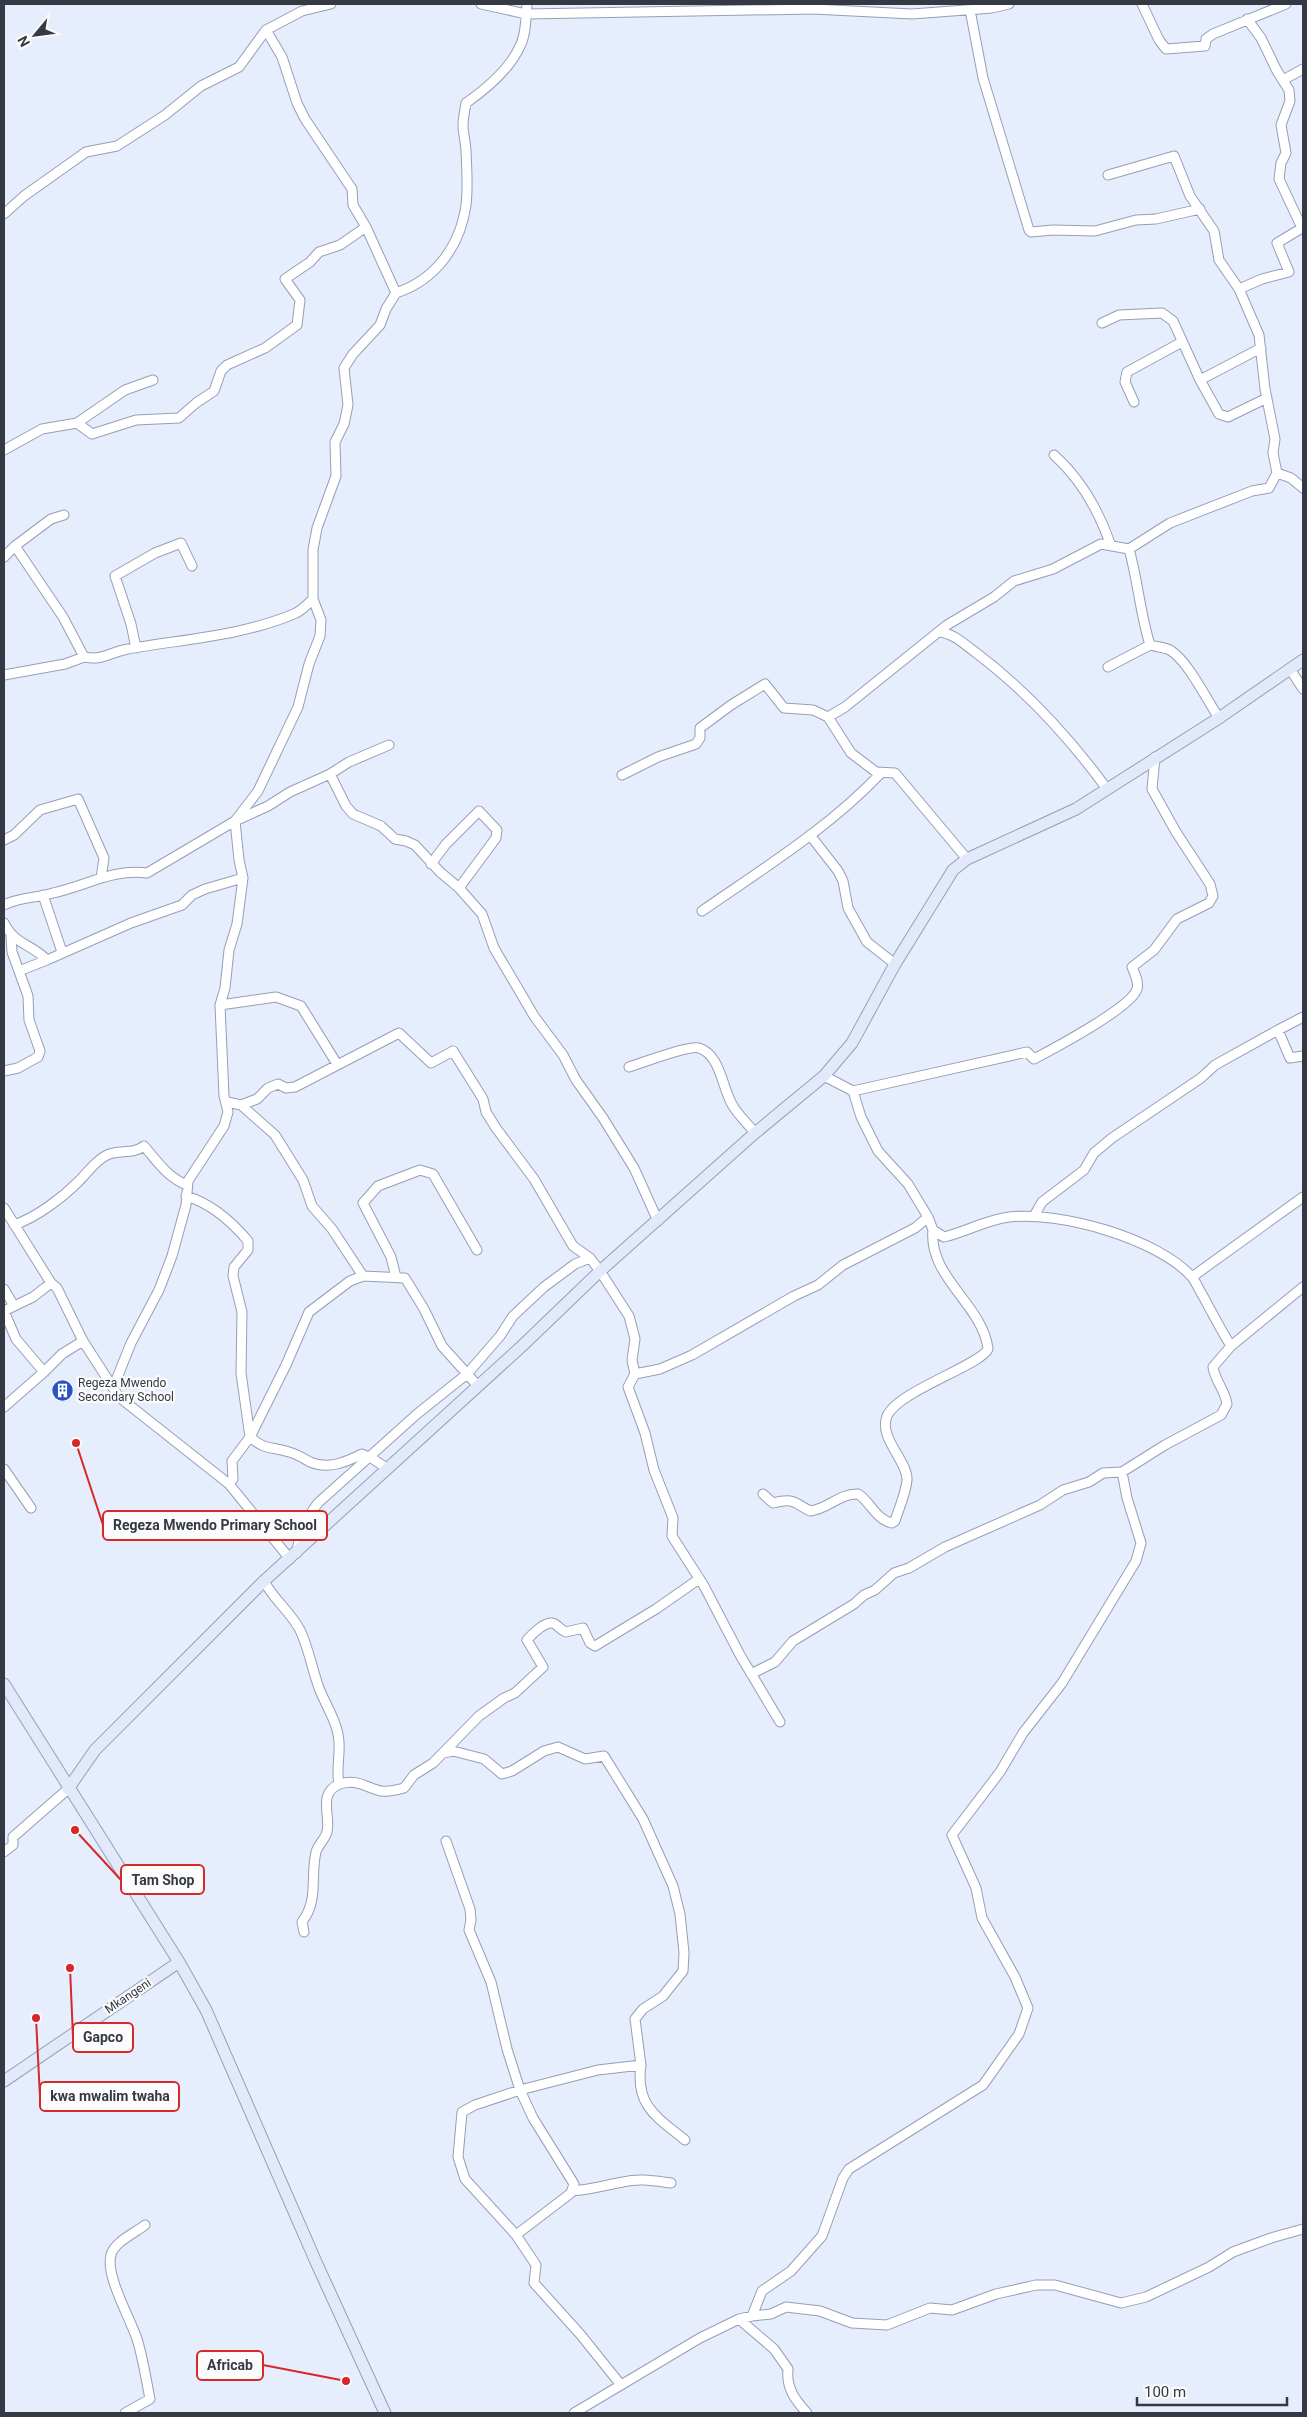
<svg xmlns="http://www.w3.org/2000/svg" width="1307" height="2417" viewBox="0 0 1307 2417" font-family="Roboto,sans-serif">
<rect width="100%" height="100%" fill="#e6edfd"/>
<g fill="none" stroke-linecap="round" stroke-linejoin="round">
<defs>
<path id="street" d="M 481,4 L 526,14 L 813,9 L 912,14 L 992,8 L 1009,4
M 1142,4 L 1159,40 L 1166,49 L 1205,46 L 1206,39 L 1213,34 L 1286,4
M 970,10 L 983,78 L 1029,230 L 1031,232 L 1053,230 L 1095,231 L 1136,220 L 1156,219 L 1200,209
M 1283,80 L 1303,69
M 1108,175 L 1174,156 L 1190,196 L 1214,231 L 1219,260 L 1239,289 L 1259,335 L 1265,389 L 1275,439 L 1273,453 L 1277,473 L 1291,478 L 1303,488
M 4,214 L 24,196 L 86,152 L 117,146 L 165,115 L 201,86 L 239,67 L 266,30 L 302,11 L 331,4
M 1239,289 L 1262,279 L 1289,272 L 1277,243 L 1302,228 L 1279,179 L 1281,163 L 1286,153 L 1281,125 L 1290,101 L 1289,90 L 1277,71 L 1261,38 L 1247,19
M 396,293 C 435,280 460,247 466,205 C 468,189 467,169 466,152 C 466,143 463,134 463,125 C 463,118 465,110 466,103 C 486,89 510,69 520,46 C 526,35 526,17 527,4
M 1102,323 L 1119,315 L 1162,313 L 1173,321 L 1200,380 L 1261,348
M 1200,380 L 1219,414 L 1228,417 L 1267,398
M 1134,402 L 1125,382 L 1127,372 L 1182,342
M 77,423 L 92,434 L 136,420 L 179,418 L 196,403 L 214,391 L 221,371 L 227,365 L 265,348 L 297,325 L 300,300 L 285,279 L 310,262 L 319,252 L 340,245 L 366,227
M 4,450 L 42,429 L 77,423 L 125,390 L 153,380
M 1054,455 C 1082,480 1099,511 1111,546
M 15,546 L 51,519 L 64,515
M 4,557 L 15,546 L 63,617 L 84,657 C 103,661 110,652 128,649 C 183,639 243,636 296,613 C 302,610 308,604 313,599
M 939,632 C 953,633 964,644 975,652 C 1027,691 1069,737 1107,789
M 136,648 L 131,624 L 115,576 L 155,553 L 181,543 L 192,566
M 1108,667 L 1150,645
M 1290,669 L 1303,689
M 4,675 L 65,664 L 84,657
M 828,717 L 845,707 L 947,625 L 994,597 L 1014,581 L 1053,569 L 1101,544 L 1129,549
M 1219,718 C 1206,699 1189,662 1170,650 C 1164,647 1157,647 1150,645 C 1140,613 1138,581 1129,549 L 1170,523 L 1252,491 L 1269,488 L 1277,473
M 330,774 L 346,806 L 353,814 L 381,826 L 395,839 L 406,841 L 415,845 L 440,872 L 459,888 L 482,914 L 494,948 L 520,992 L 534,1016 L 563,1055 L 576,1080 L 603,1118 L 634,1168 L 658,1221
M 622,775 L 658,757 L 696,744 L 700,738 L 700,728 L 731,705 L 765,684 L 784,708 L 813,710 L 828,717 L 851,753 L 876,772 L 895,773 L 967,859
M 810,835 L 838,871 L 843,881 L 848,908 L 867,942 L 895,964
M 4,840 L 14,835 L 40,810 L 78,799 L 104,858 L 101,878
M 431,864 L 446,844 L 479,811 L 497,830 L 496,838 L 459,888
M 43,895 L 62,952
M 4,905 C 19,897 37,898 53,893 C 85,886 115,868 147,873 L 235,821 L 268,806 L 290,792 L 330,774 L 349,762 L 389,745
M 702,911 C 764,868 829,828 881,773
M 4,923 C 15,945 30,943 47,960 L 131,923 L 182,905 L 192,895 L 205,889 L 243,878
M 19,971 L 47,960
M 220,1005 L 276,997 L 301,1006 L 337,1064
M 1278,1030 L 1303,1017
M 629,1067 C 642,1063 689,1045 699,1048 C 721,1055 722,1089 733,1106 C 739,1116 748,1124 755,1133
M 4,1071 L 18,1068 L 38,1057 L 40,1051 L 29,1020 L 28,996 L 12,952 L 11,937
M 824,1076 L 853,1091 L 861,1117 L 878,1151 L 908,1184 L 928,1217 L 933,1230 L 944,1237 C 966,1232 985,1220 1009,1217 C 1059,1211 1157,1238 1192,1277 C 1196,1282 1199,1290 1203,1296 C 1212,1313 1221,1330 1231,1346
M 853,1091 L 1027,1052 L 1034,1059 C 1053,1049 1132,1007 1137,989 C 1139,982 1135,974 1132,967 L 1154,950 L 1177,919 L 1209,903 L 1213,896 L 1210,884 L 1176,832 L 1152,789 L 1155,757
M 227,1102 L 241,1105 L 275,1135 L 303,1180 L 312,1206 L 332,1229 L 363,1276
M 241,1105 L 257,1099 L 268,1088 L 278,1084 L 286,1088 L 295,1087 L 399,1033 L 431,1063 L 453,1051 L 483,1099 L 486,1112 L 496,1128 L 534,1179 L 573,1246 L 590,1258 L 600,1271 L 629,1316 L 635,1339 L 632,1360 L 635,1374 L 628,1387 L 645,1433 L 654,1470 L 673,1518 L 672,1536 L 704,1586 L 740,1655 L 780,1722
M 186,1196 C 210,1203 232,1222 248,1241 L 248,1250 L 234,1267 L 233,1276 L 242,1312 L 241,1373 L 250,1437 C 266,1451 271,1446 289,1452 C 297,1454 303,1458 310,1462 C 328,1470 346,1462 362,1454 L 373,1459 L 388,1469
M 4,1208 L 51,1283 L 57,1288 L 83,1341 L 119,1397 L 229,1484 L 290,1559
M 1034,1216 L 1042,1202 L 1084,1170 L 1094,1153 L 1112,1138 L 1201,1078 L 1215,1065 L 1278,1030 L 1290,1058 L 1303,1056
M 14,1225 C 37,1217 62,1198 79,1181 C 88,1172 96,1160 107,1155 C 120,1149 132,1155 144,1146 C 157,1161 168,1178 187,1185
M 396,1277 L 391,1257 L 363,1203 L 378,1186 L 420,1170 L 433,1174 L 477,1250
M 1192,1277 L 1303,1197
M 4,1289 L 14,1306
M 44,1372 L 62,1354 L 83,1341
M 635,1374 L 660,1369 L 692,1355 L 794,1296 L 818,1285 L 843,1265 L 915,1228 L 928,1217
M 113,1388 L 131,1343 L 159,1290 L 172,1256 L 186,1205 L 188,1181 L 224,1126 L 228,1112 L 224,1096 L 220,1005 L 225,988 L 229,950 L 237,924 L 243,878 L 239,860 L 235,821 L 258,791 L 298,707 L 309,664 L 320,636 L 321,620 L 313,599 L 313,550 L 317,528 L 336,476 L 335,442 L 344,424 L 348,405 L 344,368 L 353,354 L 380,325 L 386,309 L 396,293 L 366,227 L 353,205 L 352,189 L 305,119 L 297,103 L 282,57 L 266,30
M 4,1407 L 44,1372 L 16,1339 L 4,1311 L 33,1297 L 51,1283
M 4,1469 L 31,1508
M 229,1484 L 233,1479 L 232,1461 L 250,1437 L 286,1365 L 309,1312 L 350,1281 L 363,1276 L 405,1278 L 424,1309 L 442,1346 L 478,1386
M 763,1494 L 773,1503 C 794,1498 793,1502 810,1511 C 828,1509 840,1493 858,1494 C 870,1501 875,1519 892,1523 L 895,1521 C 899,1508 906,1493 907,1480 C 908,1461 878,1438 887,1416 C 898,1391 981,1365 988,1349 C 983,1305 928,1277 933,1230
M 297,1553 C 299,1533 306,1519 318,1503 L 417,1414 L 467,1374 L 500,1336 L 513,1316 L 544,1287 L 575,1264 L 590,1258
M 264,1581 C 273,1599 290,1611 300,1630 C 309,1649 312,1669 319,1688 C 326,1706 338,1723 339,1742 C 340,1757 336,1770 339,1784
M 751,1674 L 775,1662 L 793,1641 L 854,1604 L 864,1595 L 875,1590 L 894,1573 L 909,1568 L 945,1547 L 1040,1505 L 1063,1490 L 1089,1482 L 1103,1473 L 1122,1472
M 444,1753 L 453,1751 L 484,1759 L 502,1774 L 512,1771 L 544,1751 L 558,1747 L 585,1759 L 604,1756 L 643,1819 L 673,1886 L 680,1914 L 684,1953 L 683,1971 L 663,1996 L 643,2009 L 635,2019 L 641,2065 L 598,2070 L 520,2090 L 475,2105 L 462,2112 L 458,2157 L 465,2179 L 516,2235 L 536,2265 L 534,2283 L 580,2334 L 621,2385
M 446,1841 L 470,1909 L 471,1920 L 469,1930 L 491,1982 L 507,2049 L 520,2090 L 533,2118 L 574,2184 L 571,2193 L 516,2235
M 4,1852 L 13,1845 L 13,1837 L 68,1789
M 304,1932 L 302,1922 C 319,1900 310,1877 316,1852 C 318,1845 325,1839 327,1832 C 331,1815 317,1793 340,1784 C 356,1778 367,1788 381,1791 C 389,1792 397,1790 404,1788 L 414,1775 L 433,1763 L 479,1716 L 504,1698 L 515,1693 L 543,1667 L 527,1640 C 532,1634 547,1619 555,1624 C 559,1627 561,1630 566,1632 L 583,1628 L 590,1643 L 595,1646 L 656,1609 L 699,1579
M 641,2065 C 635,2106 657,2117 685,2140
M 572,2191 C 590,2190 606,2185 623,2182 C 639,2178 655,2181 671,2183
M 752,2316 L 771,2314 L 786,2307 L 820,2311 L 852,2323 L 887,2325 L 930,2308 L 952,2310 L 996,2294 L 1036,2285 L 1055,2285 L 1121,2303 L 1146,2297 L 1209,2267 L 1233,2252 L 1271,2238 L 1303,2229
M 739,2319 L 774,2349 L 788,2369 C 786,2388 795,2400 807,2413
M 125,2413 L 150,2399 C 146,2379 143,2358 137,2339 C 130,2318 105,2275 111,2255 C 114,2242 135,2233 145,2225
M 574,2413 L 700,2338 L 739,2319 L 752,2316 L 762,2291 L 791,2271 L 822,2236 L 843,2178 L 849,2169 L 983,2085 L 1019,2034 L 1028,2008 L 1015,1977 L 982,1918 L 976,1888 L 952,1835 L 1000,1772 L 1023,1733 L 1062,1683 L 1136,1561 L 1141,1543 L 1127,1498 L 1122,1472 L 1165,1445 L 1221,1415 L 1227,1404 C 1225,1390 1215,1381 1213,1367 L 1231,1346 L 1303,1287"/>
<path id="secondary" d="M 4,1684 L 179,1962 L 206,2010 L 316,2262 L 385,2413
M 68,1789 L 95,1750 L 264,1581 L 522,1346 L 600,1271 L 755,1133 L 824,1076 L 852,1043 L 895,964 L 953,870 L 967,859 L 1076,809 L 1219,718 L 1303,660
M 4,2081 L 179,1962"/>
</defs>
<use href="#street" stroke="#949fb7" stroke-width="11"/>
<use href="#secondary" stroke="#949fb7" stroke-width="13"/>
<use href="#street" stroke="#fff" stroke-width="9"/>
<use href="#secondary" stroke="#e2e9fb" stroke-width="11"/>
</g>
<defs>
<symbol id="building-disc" viewBox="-11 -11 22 22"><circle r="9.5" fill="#2d52c2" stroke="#fbfbfb"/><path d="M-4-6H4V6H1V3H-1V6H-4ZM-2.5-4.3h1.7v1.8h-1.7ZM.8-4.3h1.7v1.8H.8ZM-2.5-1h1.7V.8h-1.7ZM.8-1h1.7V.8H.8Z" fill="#fff"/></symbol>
</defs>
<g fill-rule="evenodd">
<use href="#building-disc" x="50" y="1378" width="25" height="25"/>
</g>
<g text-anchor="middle" stroke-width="4.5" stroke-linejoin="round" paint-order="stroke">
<g font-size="12" fill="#343943" stroke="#fbfbfb" text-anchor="start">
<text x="78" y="1387">Regeza Mwendo<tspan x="78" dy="14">Secondary School</tspan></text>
</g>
<g font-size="12" fill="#343943" stroke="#fbfbfb">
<text transform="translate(128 1996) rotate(-34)" y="4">Mkangeni</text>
</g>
</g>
<path fill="none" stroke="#d62828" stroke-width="2" d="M76 1443L103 1525M75 1830L121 1880M70 1968L73 2037M36 2018L40 2097M346 2381L263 2365"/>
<g fill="#d62828" stroke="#fbfbfb" stroke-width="2">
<circle cx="76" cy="1443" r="5"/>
<circle cx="75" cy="1830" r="5"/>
<circle cx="70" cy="1968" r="5"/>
<circle cx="36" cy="2018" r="5"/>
<circle cx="346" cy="2381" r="5"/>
</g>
<g fill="#fbfbfb" stroke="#d62828" stroke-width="2">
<rect x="103" y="1511" width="224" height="29" rx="5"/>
<rect x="121" y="1865" width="83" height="29" rx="5"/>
<rect x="73" y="2023" width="60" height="29" rx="5"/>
<rect x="40" y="2082" width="139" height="29" rx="5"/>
<rect x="197" y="2351" width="66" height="29" rx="5"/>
</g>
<g font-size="14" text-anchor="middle" font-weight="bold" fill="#343943">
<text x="215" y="1530">Regeza Mwendo Primary School</text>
<text x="163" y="1885">Tam Shop</text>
<text x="103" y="2042">Gapco</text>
<text x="110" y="2101">kwa mwalim twaha</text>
<text x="230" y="2370">Africab</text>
</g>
<rect width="1307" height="2417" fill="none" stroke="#343943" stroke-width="10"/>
<g transform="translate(35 35) rotate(241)" stroke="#fbfbfb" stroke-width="4" paint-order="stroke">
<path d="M0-4L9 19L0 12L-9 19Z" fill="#343943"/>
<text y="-8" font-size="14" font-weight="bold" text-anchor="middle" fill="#343943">N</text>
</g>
<path d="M1137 2397v8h150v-8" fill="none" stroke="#343943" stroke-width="2.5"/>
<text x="1144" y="2397" font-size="15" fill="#343943" stroke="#fbfbfb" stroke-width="4" paint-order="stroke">100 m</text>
</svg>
